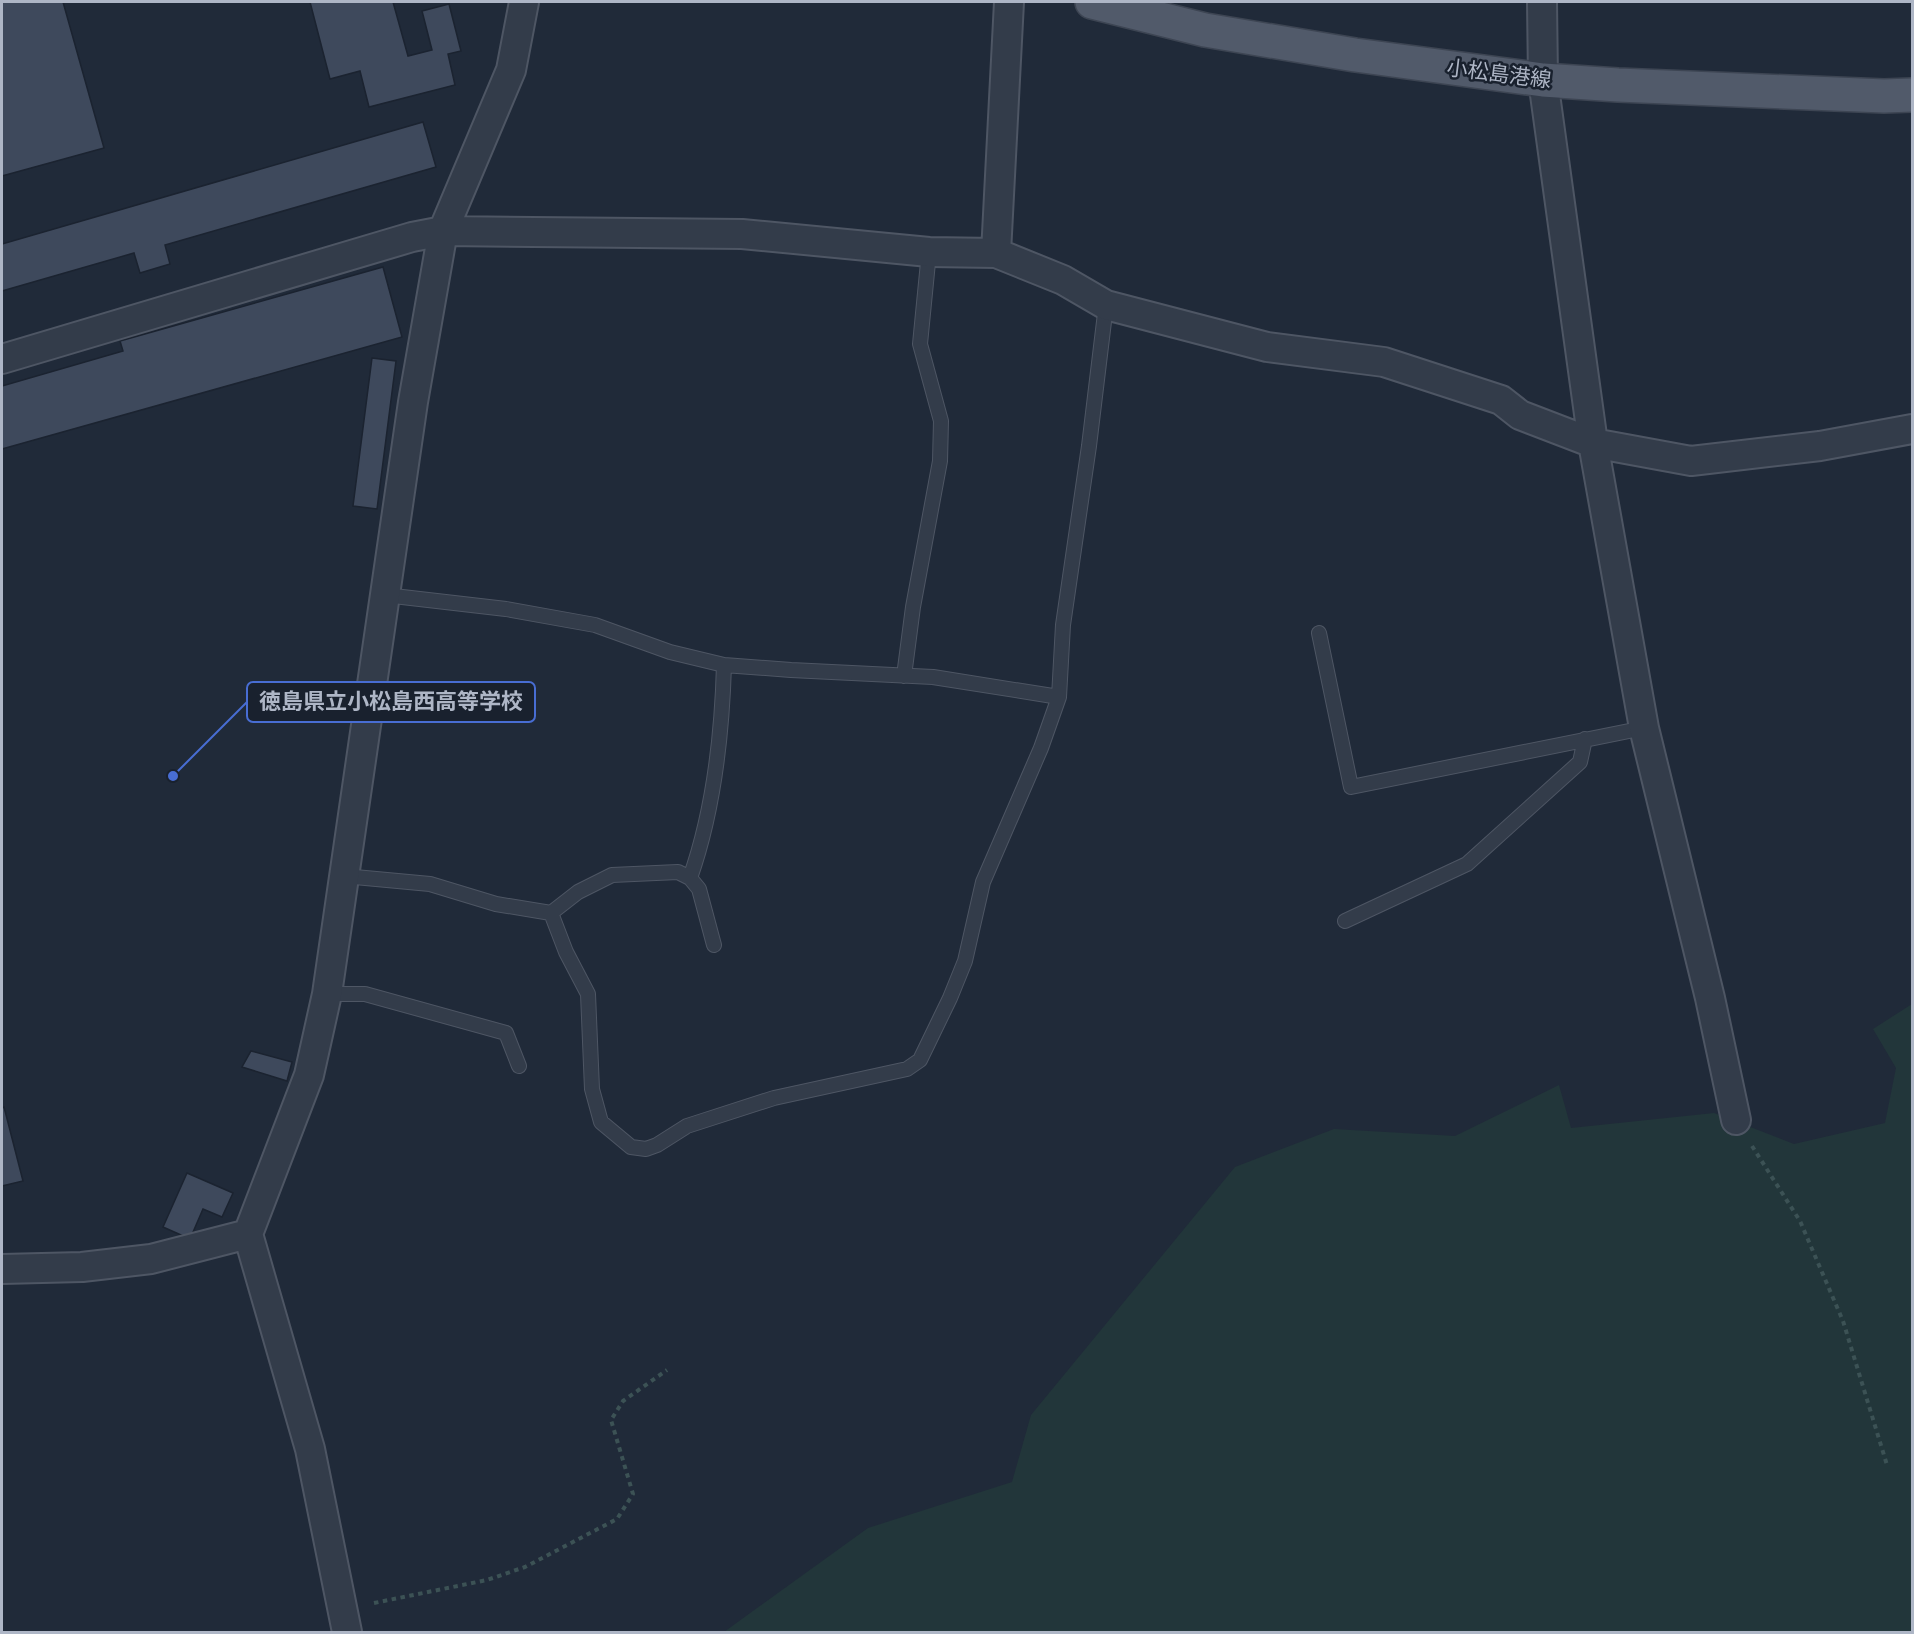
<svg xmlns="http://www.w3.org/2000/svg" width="1914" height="1634" viewBox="0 0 1914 1634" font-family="Montserrat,'Noto Sans JP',sans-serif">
<rect width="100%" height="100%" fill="#202a39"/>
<path fill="#22363a" d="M 1912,1004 L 1912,1632 L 724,1632 L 868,1528 L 1012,1482 L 1031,1415 L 1235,1167 L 1334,1129 L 1455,1136 L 1559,1085 L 1571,1128 L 1714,1113 L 1794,1144 L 1885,1123 L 1896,1068 L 1873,1029 Z"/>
<path fill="#3e495c" stroke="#1b2330" stroke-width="1.5" d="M 2,2 L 63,2 L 104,148 L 2,176 Z
M 310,2 L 393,2 L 408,56 L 432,50 L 422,11 L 449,4 L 461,51 L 448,54 L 455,85 L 369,107 L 360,71 L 330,79 Z
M 423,122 L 436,167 L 165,245 L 170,264 L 140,273 L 134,253 L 2,291 L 2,244 Z
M 383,267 L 402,337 L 2,449 L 2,386 L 123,351 L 120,341 Z
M 372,358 L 396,361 L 377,509 L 353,506 Z
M 251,1051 L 292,1062 L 287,1081 L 242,1067 Z
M 4,1107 L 23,1181 L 2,1186 L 2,1108 Z
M 187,1173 L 233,1193 L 222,1217 L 203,1209 L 190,1239 L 163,1227 Z"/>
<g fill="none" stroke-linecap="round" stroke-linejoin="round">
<defs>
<path id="lane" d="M 385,595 L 506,609 L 595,625 L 670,652 L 724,665 L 791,670 L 933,677 L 1059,697
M 1319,633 L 1351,787 L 1644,728
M 904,676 L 913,607 L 940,461 L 941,421 L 920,344 L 929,252
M 344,876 L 430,884 L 496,904 L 551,913 L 566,952 L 588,994 L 592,1089 L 601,1122 L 631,1147 L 646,1149 L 657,1145 L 687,1126 L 774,1098 L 907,1069 L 920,1060 L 950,998 L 965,961 L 983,882 L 1041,748 L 1059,697 L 1063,625 L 1089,446 L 1106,305
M 690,878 C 714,810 722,736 724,665
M 551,913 L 578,892 L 612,875 L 678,872 L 690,878 L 699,889 L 714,945
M 1345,921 L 1467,864 L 1580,762 L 1585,739
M 327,994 L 365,994 L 506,1033 L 519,1066"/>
<path id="street" d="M 1542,2 L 1543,80 L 1593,443 L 1644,728 L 1710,998 L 1736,1120
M 996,253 L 1009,2
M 2,359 L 412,237 L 443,231 L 742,234 L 929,252 L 996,253 L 1063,280 L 1106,305 L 1267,347 L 1384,362 L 1501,400 L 1520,415 L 1593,443 L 1691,461 L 1820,446 L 1912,429
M 2,1269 L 82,1267 L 151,1259 L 248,1234
M 347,1632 L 310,1449 L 248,1234 L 309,1075 L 327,994 L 413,402 L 443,231 L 511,70 L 524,2"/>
<path id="primary" d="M 1092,2 L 1205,30 L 1355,55 L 1543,80 L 1618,85 L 1884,96 L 1912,95"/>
</defs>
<use href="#lane" stroke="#4e5664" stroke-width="16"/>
<use href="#street" stroke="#4e5664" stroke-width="32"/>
<use href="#primary" stroke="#3d4553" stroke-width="36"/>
<path stroke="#3c5255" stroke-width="4" stroke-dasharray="4.5 4.5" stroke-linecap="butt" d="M 1752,1146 L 1800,1221 L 1843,1321 L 1887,1465
M 374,1603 L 487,1580 L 525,1567 L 617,1519 L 633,1494 L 611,1420 L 623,1401 L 667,1370"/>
<use href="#lane" stroke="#333c4a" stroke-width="14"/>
<use href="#street" stroke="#333c4a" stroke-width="28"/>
<use href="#primary" stroke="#515a6a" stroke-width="33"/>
</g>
<g text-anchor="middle" stroke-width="5" stroke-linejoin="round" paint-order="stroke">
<g font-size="21" fill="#aeb6c6" stroke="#19212e">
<text transform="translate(1499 74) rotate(7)" y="7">小松島港線</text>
</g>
</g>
<path fill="none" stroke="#486dd3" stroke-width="2" d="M173 776L247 702"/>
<circle fill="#486dd3" stroke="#19212e" stroke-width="2" cx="173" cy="776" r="6"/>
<rect fill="#19212e" stroke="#486dd3" stroke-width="2" x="247" y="682" width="288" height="40" rx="6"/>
<g font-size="22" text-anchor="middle" font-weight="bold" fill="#aeb6c6">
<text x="391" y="709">徳島県立小松島西高等学校</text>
</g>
<rect width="1914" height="1634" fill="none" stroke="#aeb6c6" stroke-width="6"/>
</svg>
